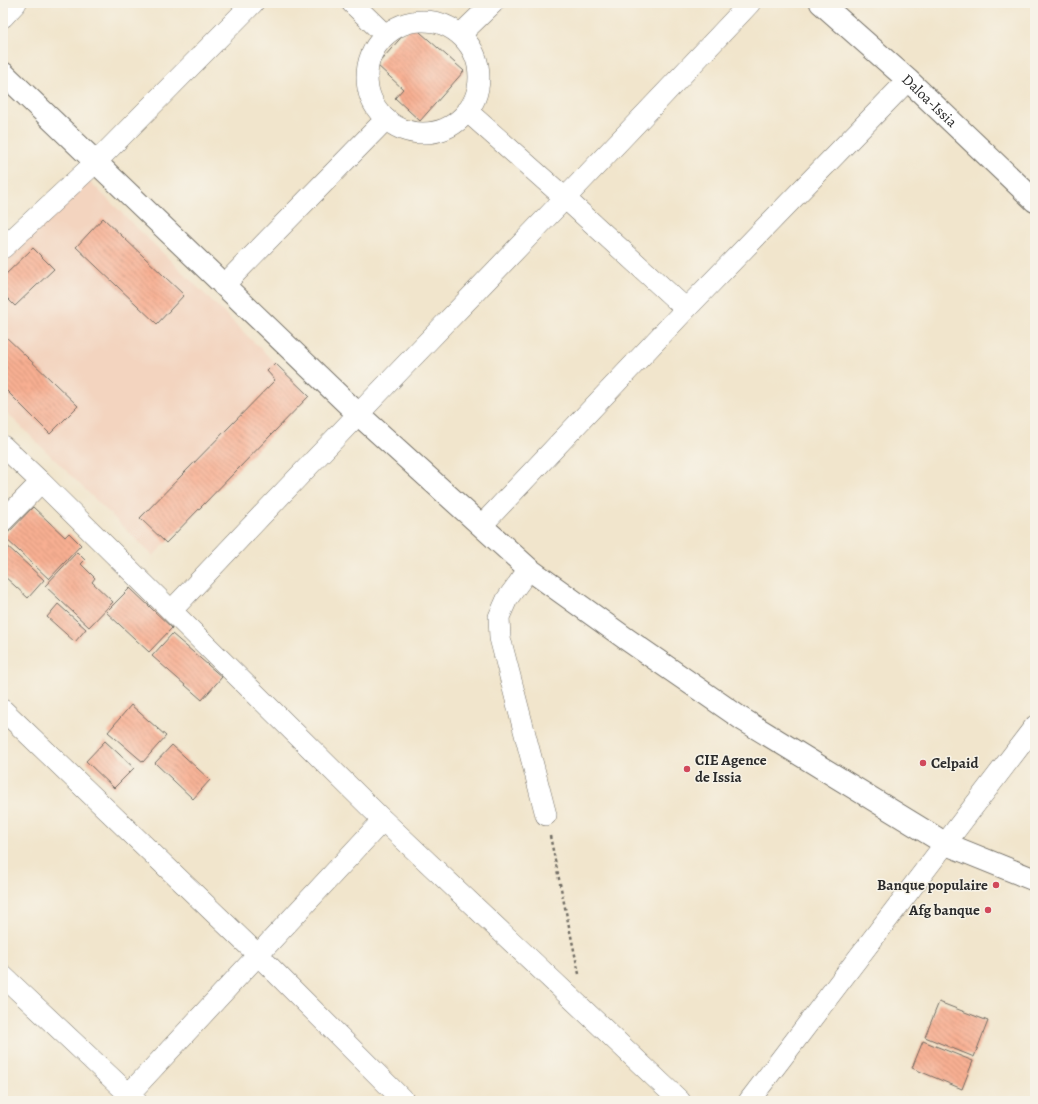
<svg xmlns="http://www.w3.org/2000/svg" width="1038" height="1104" viewBox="0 0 1038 1104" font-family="Alegreya,serif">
<defs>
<pattern id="building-back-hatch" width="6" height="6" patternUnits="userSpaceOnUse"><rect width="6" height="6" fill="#f8af92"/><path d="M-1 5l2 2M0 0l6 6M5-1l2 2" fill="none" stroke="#c98f77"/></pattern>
</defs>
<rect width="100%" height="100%" fill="#f7f3e8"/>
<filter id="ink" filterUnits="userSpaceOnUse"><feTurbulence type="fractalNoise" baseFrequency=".025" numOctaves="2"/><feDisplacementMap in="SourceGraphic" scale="8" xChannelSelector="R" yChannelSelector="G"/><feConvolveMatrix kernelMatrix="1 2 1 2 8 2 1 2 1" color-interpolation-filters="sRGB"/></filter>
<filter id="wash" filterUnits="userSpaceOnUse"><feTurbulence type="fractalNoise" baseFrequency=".012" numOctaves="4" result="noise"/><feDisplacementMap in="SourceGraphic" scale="16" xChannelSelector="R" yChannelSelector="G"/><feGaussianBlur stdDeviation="0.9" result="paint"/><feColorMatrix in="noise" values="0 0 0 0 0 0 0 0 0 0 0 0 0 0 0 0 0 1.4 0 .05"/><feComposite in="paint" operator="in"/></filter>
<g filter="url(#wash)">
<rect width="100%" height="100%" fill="#f1e5cc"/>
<path fill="#f3d4bf" d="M 86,178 L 309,396 L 153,556 L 3,409 L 3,263 Z"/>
<g id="blocks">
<path fill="url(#building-back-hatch)" d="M 412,25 L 464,71 L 420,121 L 395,98 L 403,89 L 377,65 Z
M 103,218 L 184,295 L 157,324 L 76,247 Z
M 33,248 L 54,269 L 15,306 L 3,294 L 3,277 Z
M 3,334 L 78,406 L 50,434 L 3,387 Z
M 275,363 L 309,396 L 166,543 L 140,518 L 275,380 L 267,371 Z
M 33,507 L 65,537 L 69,533 L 81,545 L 49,579 L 4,537 Z
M 3,542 L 44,580 L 28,598 L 3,575 Z
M 77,552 L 85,560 L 81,564 L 95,578 L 92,582 L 113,602 L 89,627 L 45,586 Z
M 130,588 L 172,628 L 149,652 L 106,612 Z
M 58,604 L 86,629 L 75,642 L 47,617 Z
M 172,634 L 222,677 L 202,700 L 152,656 Z
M 131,705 L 166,736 L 143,762 L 108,732 Z
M 105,741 L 134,768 L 114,788 L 86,761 Z
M 172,745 L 210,780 L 193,799 L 155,763 Z
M 939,1002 L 988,1021 L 974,1057 L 925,1037 Z
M 923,1041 L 973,1061 L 962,1089 L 912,1068 Z"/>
</g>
</g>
<g filter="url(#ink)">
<use href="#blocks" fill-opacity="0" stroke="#706c63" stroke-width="1"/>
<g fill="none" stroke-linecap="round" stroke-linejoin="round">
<defs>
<path id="minor" d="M 352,3 L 385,35
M 3,17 L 16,3
M367 77a56 56 0 1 1 112 0a56 56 0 1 1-112 0Z
M 461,34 L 493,3
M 467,111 L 566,199 L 686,309
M 3,248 L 96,162 L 253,3
M 223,286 L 386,119
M 3,446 L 41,482
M 3,521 L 41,482 L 383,820
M 482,525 L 686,309 L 908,80
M 529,569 L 507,599 L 499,617 L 500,638 L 546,815
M 172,610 C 363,407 559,207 750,3
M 3,710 L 257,954 L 404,1101
M 3,976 L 136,1101
M 129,1094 L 383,820 L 680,1101
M 749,1101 L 1035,726"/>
<path id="tertiary" d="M 3,73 L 357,413 L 529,569 L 625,638 L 742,719 L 946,844 L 1035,880"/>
<g id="primary">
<path id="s1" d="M 821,3 L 908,80 L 1035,201"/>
</g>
</defs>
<use href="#minor" stroke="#706c63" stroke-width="22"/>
<use href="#tertiary" stroke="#706c63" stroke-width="24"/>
<use href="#primary" stroke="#706c63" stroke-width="24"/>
<path stroke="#706c63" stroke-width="2.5" stroke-dasharray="3 3" stroke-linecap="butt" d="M 550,836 L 579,974"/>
<use href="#minor" stroke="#fff" stroke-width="21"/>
<use href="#tertiary" stroke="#fff" stroke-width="22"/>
<use href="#primary" stroke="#fff" stroke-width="22"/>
</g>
</g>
<g fill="#d1495b" stroke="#f7f3e8" stroke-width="1.5">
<circle cx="923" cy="763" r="4"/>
<circle cx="687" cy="769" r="4"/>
<circle cx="996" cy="885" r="4"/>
<circle cx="988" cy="910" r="4"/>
</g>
<g text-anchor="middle" stroke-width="3" stroke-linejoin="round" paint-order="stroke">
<g font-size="15" fill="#2b2b2b" stroke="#f7f3e8">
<text dy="5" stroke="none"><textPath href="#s1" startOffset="146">Daloa-Issia</textPath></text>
</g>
<g font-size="15" font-weight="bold" fill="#2b2b2b" stroke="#f7f3e8" text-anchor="start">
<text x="695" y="765">CIE Agence<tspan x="695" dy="17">de Issia</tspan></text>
<text x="931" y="768">Celpaid</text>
<text x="988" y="890" text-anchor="end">Banque populaire</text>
<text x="980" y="915" text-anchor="end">Afg banque</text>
</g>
</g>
<rect width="1038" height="1104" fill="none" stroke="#f7f3e8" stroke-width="16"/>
</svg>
